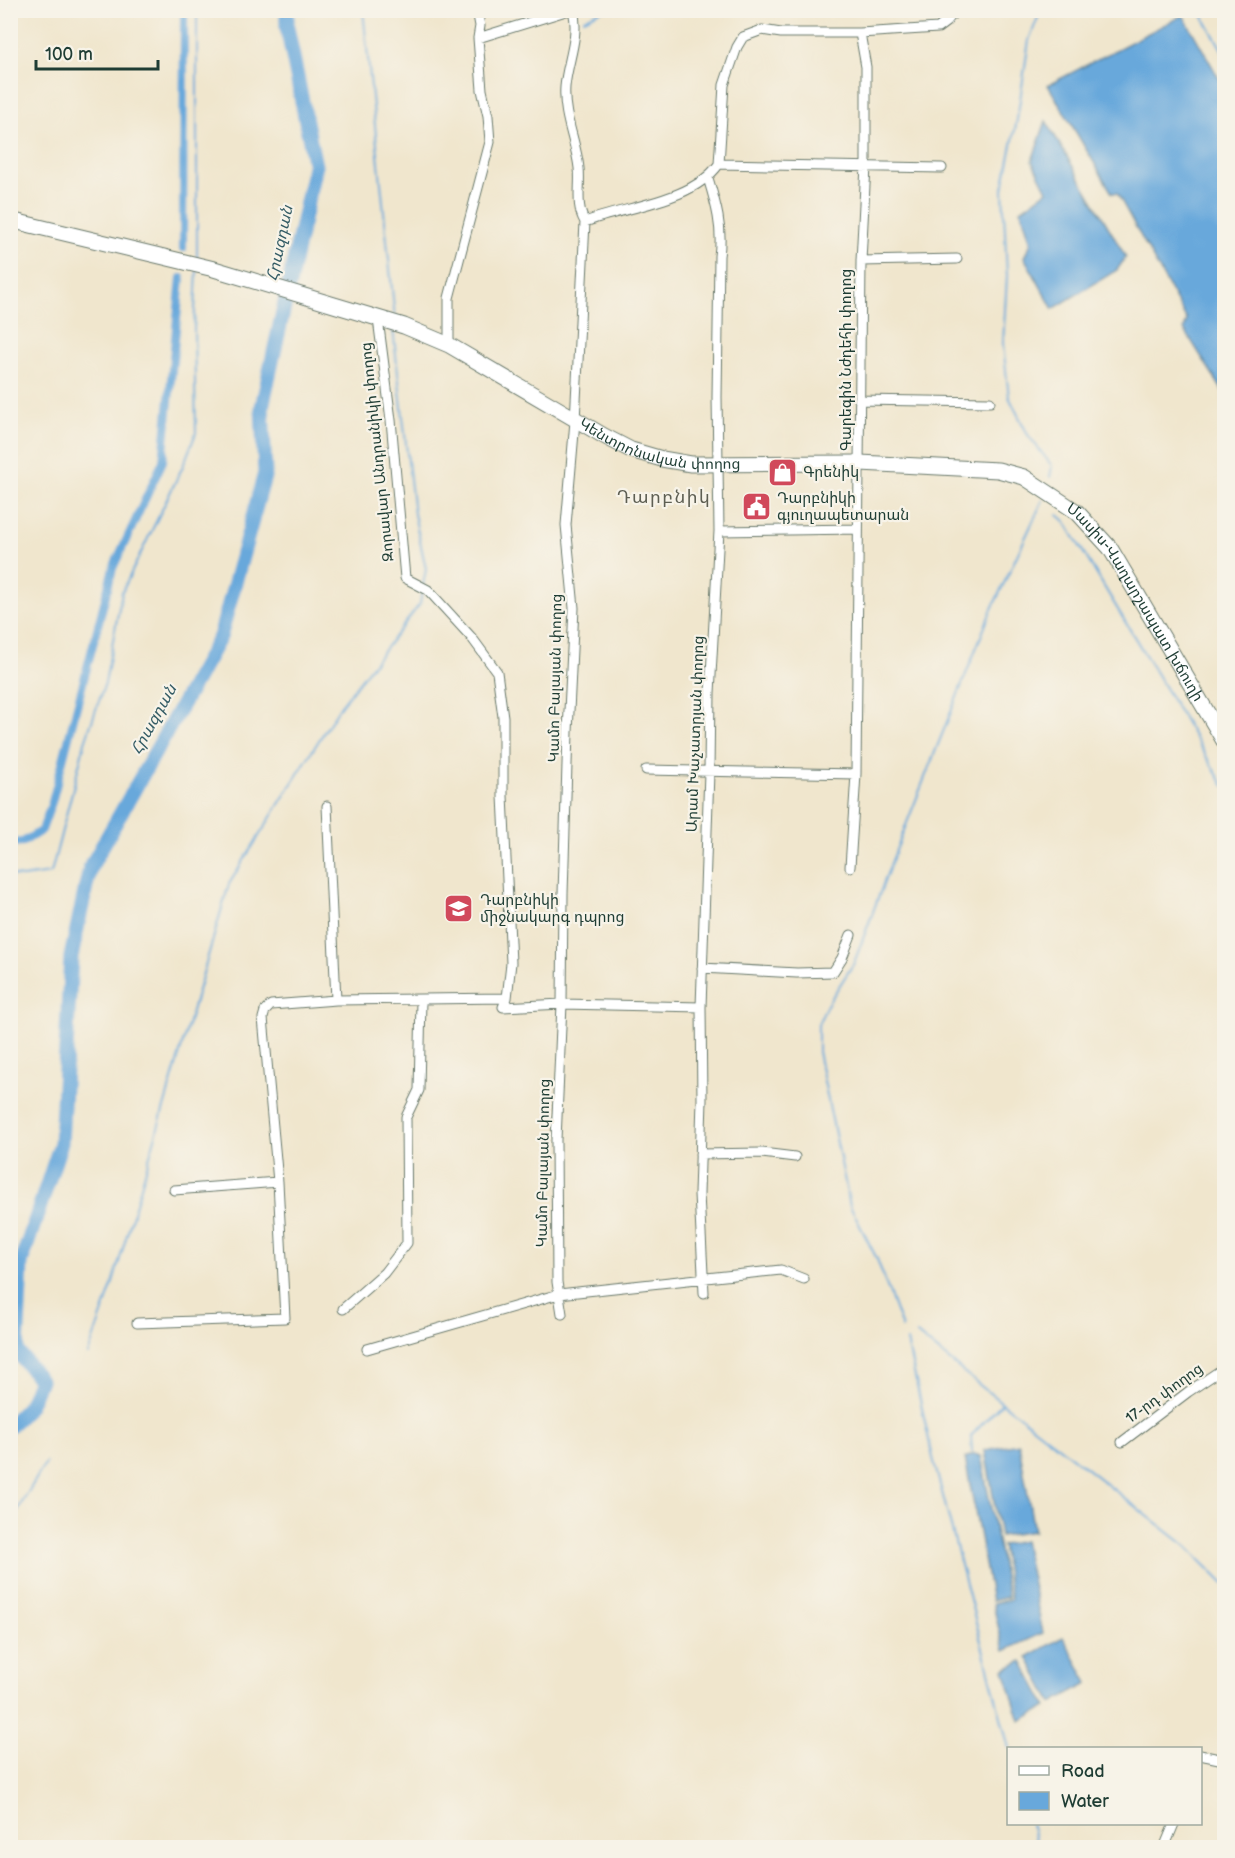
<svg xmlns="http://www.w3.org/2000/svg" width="1235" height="1858" viewBox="0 0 1235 1858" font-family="'Balsamiq Sans','Noto Sans Armenian',sans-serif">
<rect width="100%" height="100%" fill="#f7f3e8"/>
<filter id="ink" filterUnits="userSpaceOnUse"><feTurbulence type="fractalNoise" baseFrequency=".0167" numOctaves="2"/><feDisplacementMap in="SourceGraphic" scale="12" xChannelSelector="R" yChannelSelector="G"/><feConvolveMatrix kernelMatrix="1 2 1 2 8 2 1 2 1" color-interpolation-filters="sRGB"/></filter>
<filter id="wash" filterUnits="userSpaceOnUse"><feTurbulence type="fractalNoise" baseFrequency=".008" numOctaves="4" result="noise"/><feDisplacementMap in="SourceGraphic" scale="24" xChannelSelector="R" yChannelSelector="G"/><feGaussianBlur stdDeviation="1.35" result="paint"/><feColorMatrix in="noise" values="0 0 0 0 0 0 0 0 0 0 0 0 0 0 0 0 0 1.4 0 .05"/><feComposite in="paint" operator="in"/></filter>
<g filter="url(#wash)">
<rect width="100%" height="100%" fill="#f0e6cd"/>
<path fill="#68a8db" stroke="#447288" stroke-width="1.5" d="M 1183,15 L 1224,87 L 1224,393 L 1184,329 L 1187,320 L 1117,193 L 1112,193 L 1048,85 Z
M 1046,121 L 1126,257 L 1117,270 L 1053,309 L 1024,257 L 1031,243 L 1021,210 L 1047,191 L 1032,161 Z
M 1019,1444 L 1034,1531 L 1000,1536 L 985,1450 Z
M 974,1454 L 981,1456 L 1008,1597 L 992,1601 L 965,1458 Z
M 1024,1541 L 1043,1633 L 1004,1651 L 993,1604 L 1011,1599 L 1002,1545 Z
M 1063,1637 L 1088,1683 L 1052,1703 L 1027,1657 Z
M 1022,1661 L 1047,1707 L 1020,1721 L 1004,1670 Z"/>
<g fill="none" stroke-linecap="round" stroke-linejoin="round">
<path stroke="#68a8db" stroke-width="2" d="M 363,10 L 395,318
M 1041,10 L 1029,40 L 1017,120 L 1003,189 L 1007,276 L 1003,344 L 1009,397 L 1028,435 L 1052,466 L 1050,477
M 1199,10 L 1224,53
M 584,19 L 603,10
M 197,259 L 197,10
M 393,329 L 414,514 L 426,569 L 423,585
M 1058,515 L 1064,520 L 1224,786
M 10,875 L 22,877 L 51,873 L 85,742 L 105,683 L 122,592 L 183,466 L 196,433 L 194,329 L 197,271
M 902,1328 L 877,1259 L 850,1206 L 818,1052 L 818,1024 L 827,1005 L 854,963 L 891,863 L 991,611 L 1043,500
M 917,1334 L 987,1391 L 1186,1546 L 1224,1584
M 907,1341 L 933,1458 L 1009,1748
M 88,1354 L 112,1286 L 229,884 L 341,705 L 420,604 L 422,591
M 972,1452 L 971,1436 L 1002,1403
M 10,1523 L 46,1462
M 1031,1824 L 1038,1848"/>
<path stroke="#68a8db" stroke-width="8" d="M 183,248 L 184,10
M 10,843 L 23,842 L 42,830 L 52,802 L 113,568 L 163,461 L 181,278"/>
<path stroke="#68a8db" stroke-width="15" d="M 10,1426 L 29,1406 L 40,1380 L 17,1351 L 21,1263 L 61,1143 L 71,957 L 90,868 L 220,637 L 265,473 L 262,407 L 315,166 L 287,27 L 287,10"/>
</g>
</g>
<g filter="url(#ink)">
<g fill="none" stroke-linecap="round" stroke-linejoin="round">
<defs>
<path id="street" d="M 478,38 L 569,10
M 719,164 L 942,168
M 585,222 C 627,206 692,202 719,164 L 724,85 L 737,47 L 743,37 L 762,30 L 781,33 L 860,33 L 938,28 L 946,22 L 956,10
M 861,261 L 957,259
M 449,345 L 449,298 L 490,142 L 488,116 L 482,90 L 478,38 L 480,26 L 477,10
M 859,400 L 990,402
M 719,531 L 858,529
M 646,770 L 856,774
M 327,806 L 336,1000
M 850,867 L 856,774 L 861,261 L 866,166 L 866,67 L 860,33
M 702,968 L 797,973 L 833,972 L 842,958 L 851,935
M 507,998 L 503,1007 L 562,1004 L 701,1007
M 700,1154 L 762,1153 L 795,1157
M 174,1190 L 278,1182
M 704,1293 L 699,1194 L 702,1100 L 701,1007 L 709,772 L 710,693 L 719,531 L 717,397 L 719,256 C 723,228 716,204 708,178
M 343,1309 L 384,1273 L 407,1243 L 406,1117 L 419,1090 L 421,1000
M 562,1314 L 557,1282 L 556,1140 L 562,1004 L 563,894 L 568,732 L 574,608 L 566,525 L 575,421 L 585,222 C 575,205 581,187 579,168 C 576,141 563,116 565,87 C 567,62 580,36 573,10
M 137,1323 L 285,1318 L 278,1182 L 263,1018 L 265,1011 L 271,1005 L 336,1000 L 507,998 L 511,963 L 503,796 L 503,717 L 497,672 L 472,638 L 428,590 L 405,578 L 391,420 L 378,319
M 367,1349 L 559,1294 L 781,1270 L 804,1279
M 1122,1442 L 1188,1392 L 1224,1368
M 1221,1524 L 1224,1522
M 1200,1755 L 1224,1760
M 1164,1848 L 1174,1824"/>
<g id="primary">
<path id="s1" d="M 10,220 L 214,269 L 404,326 L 449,345 L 604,436 L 631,450 L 662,459 L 691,464 L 860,463 L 958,468 L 998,470 L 1024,477 L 1077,512 L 1110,548 L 1224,741"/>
</g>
</defs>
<use href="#street" stroke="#68786a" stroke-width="11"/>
<use href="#primary" stroke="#68786a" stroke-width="17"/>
<use href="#street" stroke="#fff" stroke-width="9"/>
<use href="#primary" stroke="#fff" stroke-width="15"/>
</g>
</g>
<defs>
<symbol id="shop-square" viewBox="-11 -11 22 22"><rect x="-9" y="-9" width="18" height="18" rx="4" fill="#d1495b" stroke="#f7f3e8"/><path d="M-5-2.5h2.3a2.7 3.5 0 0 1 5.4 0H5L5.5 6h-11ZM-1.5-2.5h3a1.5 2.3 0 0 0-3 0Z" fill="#fff"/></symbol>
<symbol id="civic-square" viewBox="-11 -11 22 22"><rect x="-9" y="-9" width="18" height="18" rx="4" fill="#d1495b" stroke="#f7f3e8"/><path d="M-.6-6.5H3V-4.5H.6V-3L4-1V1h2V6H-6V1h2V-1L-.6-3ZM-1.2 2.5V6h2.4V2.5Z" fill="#fff"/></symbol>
<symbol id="school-square" viewBox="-11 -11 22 22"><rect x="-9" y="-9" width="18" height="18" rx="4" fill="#d1495b" stroke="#f7f3e8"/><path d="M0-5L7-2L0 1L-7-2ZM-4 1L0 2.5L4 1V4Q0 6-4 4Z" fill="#fff"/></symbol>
</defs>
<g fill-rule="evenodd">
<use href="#shop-square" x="766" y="456" width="33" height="33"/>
<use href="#civic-square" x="740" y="490" width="33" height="33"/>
<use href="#school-square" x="442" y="892" width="33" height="33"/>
</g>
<g text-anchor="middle" stroke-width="4.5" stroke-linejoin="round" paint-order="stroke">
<g font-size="15" fill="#1f3d34" stroke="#f7f3e8">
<text transform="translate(846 360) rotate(-90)" y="5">Գարեգին Նժդեհի փողոց</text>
<text dy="5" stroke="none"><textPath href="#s1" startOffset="694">Կենտրոնական փողոց</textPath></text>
<text transform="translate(377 452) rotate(-96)" y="5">Զորավար Անդրանիկի փողոց</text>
<text dy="5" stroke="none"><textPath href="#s1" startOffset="1234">Մասիս-Վաղարշապատ խճուղի</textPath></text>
<text transform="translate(555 678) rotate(-89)" y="5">Կամո Բալայան փողոց</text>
<text transform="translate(695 734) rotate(-88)" y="5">Արամ Խաչատրյան փողոց</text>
<text transform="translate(543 1163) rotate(-89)" y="5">Կամո Բալայան փողոց</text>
<text transform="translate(1164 1393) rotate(-36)" y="5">17-րդ փողոց</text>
</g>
<g font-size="15" fill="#1f3d34" stroke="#f7f3e8" text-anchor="start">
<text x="803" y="477">Գրենիկ</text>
<text x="777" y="503">Դարբնիկի<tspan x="777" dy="17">գյուղապետարան</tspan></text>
<text x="480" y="905">Դարբնիկի<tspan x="480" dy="17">միջնակարգ դպրոց</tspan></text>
</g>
<g font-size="16" font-style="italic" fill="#355d66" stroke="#f7f3e8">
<text transform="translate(279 243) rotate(-78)" y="6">Հրազդան</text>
<text transform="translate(153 719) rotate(-61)" y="6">Հրազդան</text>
</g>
<g font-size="18" letter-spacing="1.5" fill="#5e5f53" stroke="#f7f3e8">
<text x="664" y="503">Դարբնիկ</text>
</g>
</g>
<rect width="1235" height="1858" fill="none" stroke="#f7f3e8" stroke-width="36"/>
<rect x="1007" y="1747" width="195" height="78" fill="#f7f3e8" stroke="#a1aaa0" stroke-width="1.5"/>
<rect x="1019" y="1766" width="30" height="9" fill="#ffffff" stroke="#a1aaa0" stroke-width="1.5"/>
<text x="1061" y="1777" font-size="18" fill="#1f3d34">Road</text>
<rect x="1019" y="1792" width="30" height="18" fill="#68a8db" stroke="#a1aaa0" stroke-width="1.5"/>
<text x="1061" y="1807" font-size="18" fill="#1f3d34">Water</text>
<path d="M36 60v9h122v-9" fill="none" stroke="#1f3d34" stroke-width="3"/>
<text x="45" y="60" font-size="18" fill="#1f3d34" stroke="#f7f3e8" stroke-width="4.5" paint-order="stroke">100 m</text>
</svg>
